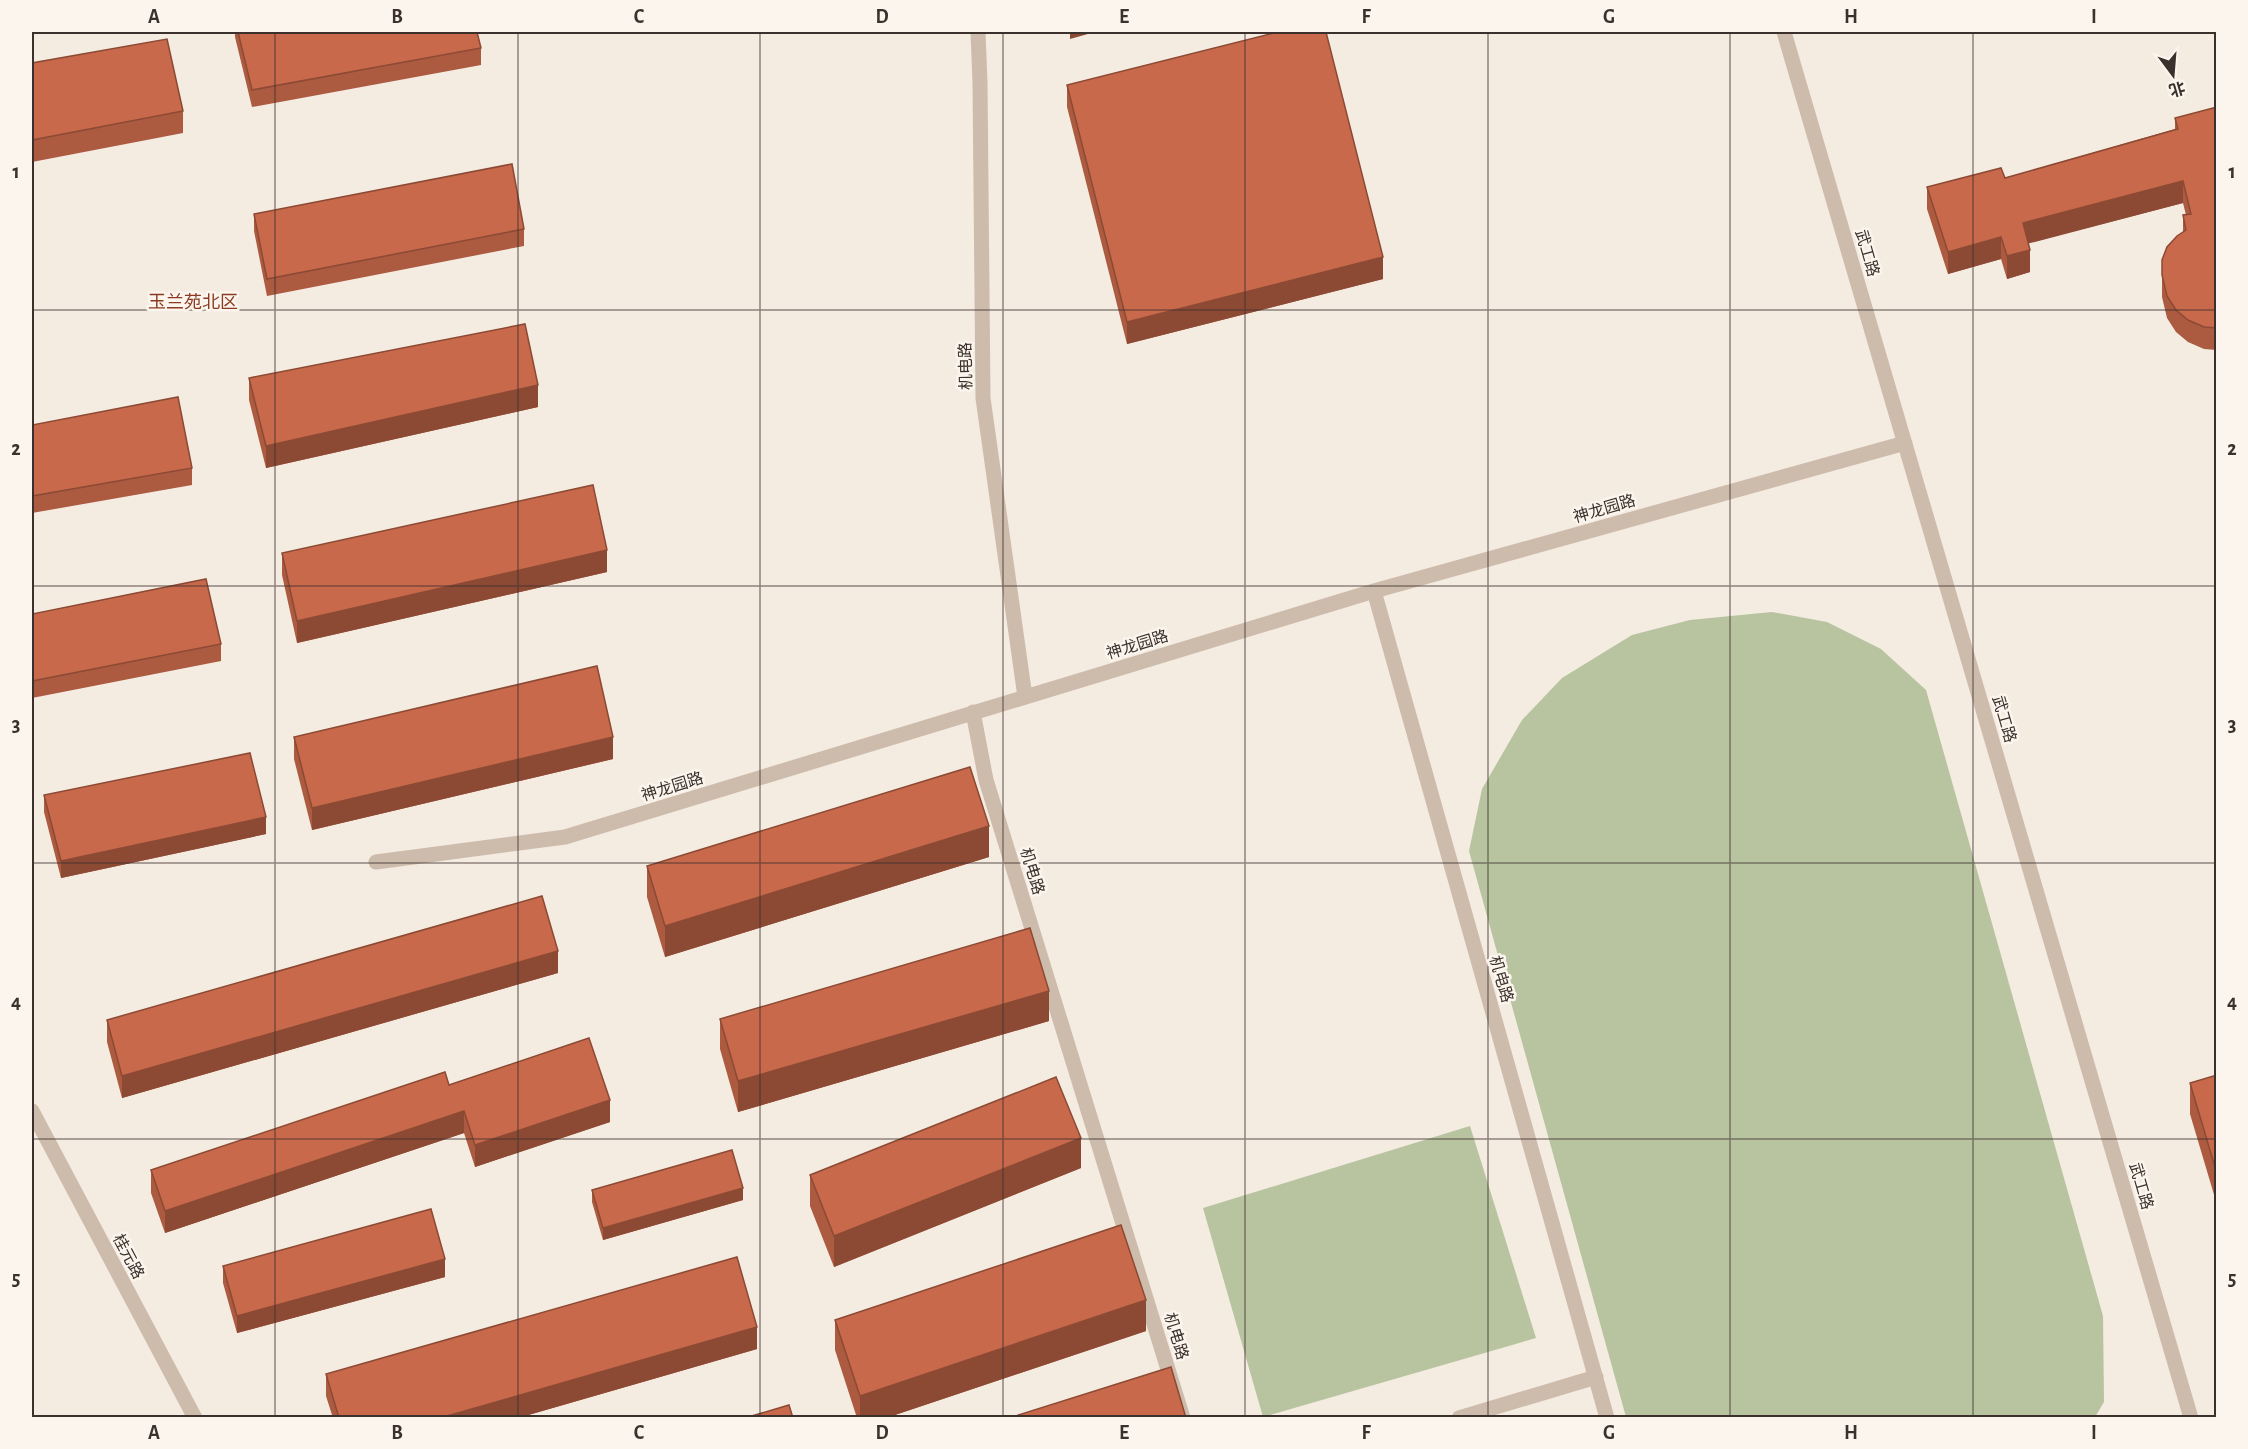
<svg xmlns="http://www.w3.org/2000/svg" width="2248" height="1449" viewBox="0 0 2248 1449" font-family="'Alegreya Sans','Noto Sans SC',sans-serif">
<rect width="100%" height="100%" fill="#f4ebe1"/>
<path fill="#b8c4a0" d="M 1772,612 L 1827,622 L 1881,649 L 1926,690 L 2103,1316 L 2104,1402 L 2095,1417 L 1626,1417 L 1469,851 L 1482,789 L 1522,720 L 1562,678 L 1632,635 L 1690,620 Z
M 1470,1126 L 1536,1338 L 1263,1417 L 1203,1208 Z"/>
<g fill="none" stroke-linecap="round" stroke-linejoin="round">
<path stroke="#cdbbac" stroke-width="15" d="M 978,32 L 980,83 L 983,398 L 1025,697
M 1784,32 L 2191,1418
M 1374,591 L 1607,1418
M 973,712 L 986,780 L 1183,1418
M 376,862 L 565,837 L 1374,591 L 1905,443
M 32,1111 L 195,1418
M 1459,1418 L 1596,1377"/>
</g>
<path fill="#ac5a40" d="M 235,32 L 477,32 L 481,48 L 481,65 L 252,107 L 235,37 Z
M 32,63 L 183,111 L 183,133 L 32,162 Z
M 1067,85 L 1383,279 L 1127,344 L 1067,107 Z
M 2217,107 L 2217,350 L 2204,349 L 2188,342 L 2176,332 L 2167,318 L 2162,297 L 2162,260 L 2183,232 L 2183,215 L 2186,215 L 2183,203 L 2028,243 L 2030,272 L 2007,279 L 2001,259 L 1948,274 L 1927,209 L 1927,187 L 2005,178 L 2175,129 L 2175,118 Z
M 254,214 L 524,229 L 524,246 L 267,296 L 254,231 Z
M 249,378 L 538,407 L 266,468 L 249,400 Z
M 32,425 L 192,468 L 192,485 L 32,513 Z
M 282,553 L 607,572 L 297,643 L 282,575 Z
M 32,614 L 221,644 L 221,661 L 32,698 Z
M 294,737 L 613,759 L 312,830 L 294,759 Z
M 44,795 L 266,834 L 61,878 L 44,812 Z
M 989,857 L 665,957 L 647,897 L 647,866 Z
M 558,973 L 122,1098 L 107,1042 L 107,1020 Z
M 720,1019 L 1049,1021 L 738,1112 L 720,1049 Z
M 2217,1075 L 2217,1197 L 2215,1198 L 2190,1114 L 2190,1083 Z
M 449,1085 L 610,1122 L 475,1167 L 464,1133 L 165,1233 L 151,1193 L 151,1170 Z
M 1081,1168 L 834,1267 L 810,1206 L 810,1175 Z
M 592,1190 L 743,1200 L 603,1240 L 592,1202 Z
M 223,1266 L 445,1277 L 237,1333 L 223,1283 Z
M 835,1320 L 1146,1331 L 886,1418 L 857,1418 L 835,1350 Z
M 757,1349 L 518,1418 L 333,1418 L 326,1396 L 326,1374 Z"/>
<path fill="#8c4a34" d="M 1070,32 L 1095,32 L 1070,39 Z
M 2183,181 L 2183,203 L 2023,245 L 2023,223 Z
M 2001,237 L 2001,259 L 1948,274 L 1948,252 Z
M 2030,250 L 2030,272 L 2007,279 L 2007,256 Z
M 1383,257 L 1383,279 L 1127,344 L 1127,322 Z
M 538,385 L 538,407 L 266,468 L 266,446 Z
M 607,550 L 607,572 L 297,643 L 297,621 Z
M 613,737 L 613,759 L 312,830 L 312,808 Z
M 266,817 L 266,834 L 61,878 L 61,861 Z
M 989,826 L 989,857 L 665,957 L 665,926 Z
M 558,951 L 558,973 L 122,1098 L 122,1076 Z
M 1049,991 L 1049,1021 L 738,1112 L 738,1081 Z
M 610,1100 L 610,1122 L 475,1167 L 475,1145 Z
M 464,1111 L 464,1133 L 165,1233 L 165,1211 Z
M 1081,1138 L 1081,1168 L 834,1267 L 834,1236 Z
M 2215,1167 L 2217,1167 L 2217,1197 L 2215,1198 Z
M 743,1188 L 743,1200 L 603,1240 L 603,1228 Z
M 445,1259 L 445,1277 L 237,1333 L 237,1316 Z
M 1146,1300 L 1146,1331 L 886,1418 L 860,1418 L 860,1396 Z
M 757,1327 L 757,1349 L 518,1418 L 440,1418 Z"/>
<path fill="#c8694b" stroke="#8c4a34" stroke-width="1.5" d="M 238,32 L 477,32 L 481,48 L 252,90 Z
M 1278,32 L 1326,32 L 1383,257 L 1127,322 L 1067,85 Z
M 167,39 L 183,111 L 32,140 L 32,63 Z
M 2217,107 L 2217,328 L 2204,327 L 2188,320 L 2176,310 L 2167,296 L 2162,275 L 2162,260 L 2167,247 L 2177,236 L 2186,230 L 2183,215 L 2191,214 L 2183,181 L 2023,223 L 2030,250 L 2007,256 L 2001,237 L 1948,252 L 1927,187 L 2001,168 L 2005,178 L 2178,129 L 2175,118 Z
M 512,164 L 524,229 L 267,279 L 254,214 Z
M 525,324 L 538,385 L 266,446 L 249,378 Z
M 178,397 L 192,468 L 32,496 L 32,425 Z
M 593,485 L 607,550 L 297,621 L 282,553 Z
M 206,579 L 221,644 L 32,681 L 32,614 Z
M 597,666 L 613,737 L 312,808 L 294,737 Z
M 250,753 L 266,817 L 61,861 L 44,795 Z
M 970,767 L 989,826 L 665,926 L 647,866 Z
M 542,896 L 558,951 L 122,1076 L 107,1020 Z
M 1030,928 L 1049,991 L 738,1081 L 720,1019 Z
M 589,1038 L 610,1100 L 475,1145 L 464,1111 L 165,1211 L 151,1170 L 445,1072 L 449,1085 Z
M 2217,1075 L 2217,1167 L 2215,1167 L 2190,1083 Z
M 1056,1077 L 1081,1138 L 834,1236 L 810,1175 Z
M 732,1150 L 743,1188 L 603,1228 L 592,1190 Z
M 431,1209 L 445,1259 L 237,1316 L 223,1266 Z
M 1121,1225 L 1146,1300 L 860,1396 L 835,1320 Z
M 737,1257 L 757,1327 L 440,1418 L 339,1418 L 326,1374 Z
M 1171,1367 L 1186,1418 L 1009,1418 Z
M 789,1405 L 793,1418 L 745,1418 Z"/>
<path fill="none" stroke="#3b302b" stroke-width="1.5" stroke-opacity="0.55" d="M 275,32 L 275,1418M 518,32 L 518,1418M 760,32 L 760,1418M 1003,32 L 1003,1418M 1245,32 L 1245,1418M 1488,32 L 1488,1418M 1730,32 L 1730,1418M 1973,32 L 1973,1418M 32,310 L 2216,310M 32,586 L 2216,586M 32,863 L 2216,863M 32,1139 L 2216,1139"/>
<g text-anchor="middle" stroke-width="5" stroke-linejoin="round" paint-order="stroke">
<g font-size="16" fill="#3b302b" stroke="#fbf5ee">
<text transform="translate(1868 253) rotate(74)" y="6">武工路</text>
<text transform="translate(965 366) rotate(-91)" y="6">机电路</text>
<text transform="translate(1604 508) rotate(-16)" y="6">神龙园路</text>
<text transform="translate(1137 644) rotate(-17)" y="6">神龙园路</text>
<text transform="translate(2005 719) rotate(74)" y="6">武工路</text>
<text transform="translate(672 786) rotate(-17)" y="6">神龙园路</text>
<text transform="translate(1033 871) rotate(73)" y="6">机电路</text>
<text transform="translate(1502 979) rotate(74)" y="6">机电路</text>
<text transform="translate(2142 1186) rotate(74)" y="6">武工路</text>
<text transform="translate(129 1256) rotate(62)" y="6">桂元路</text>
<text transform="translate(1177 1336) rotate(73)" y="6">机电路</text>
</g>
<g font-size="18" fill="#8c3b22" stroke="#fbf5ee">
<text x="193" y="308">玉兰苑北区</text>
</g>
</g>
<rect width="2248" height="1449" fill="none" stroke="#fbf5ee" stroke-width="66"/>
<g transform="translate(2173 75) rotate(164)" stroke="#fbf5ee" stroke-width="4.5" paint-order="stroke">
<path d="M0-4.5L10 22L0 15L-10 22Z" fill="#3b302b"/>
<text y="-9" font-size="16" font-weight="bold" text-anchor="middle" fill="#3b302b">北</text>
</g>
<rect x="33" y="33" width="2182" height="1383" fill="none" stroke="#3b302b" stroke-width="2"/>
<g font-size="20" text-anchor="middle" font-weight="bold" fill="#3b302b">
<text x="154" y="23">A</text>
<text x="397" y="23">B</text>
<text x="639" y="23">C</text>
<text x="882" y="23">D</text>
<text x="1124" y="23">E</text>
<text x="1366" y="23">F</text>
<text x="1609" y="23">G</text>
<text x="1851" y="23">H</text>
<text x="2094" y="23">I</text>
<text x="16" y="178">1</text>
<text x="2232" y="178">1</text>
<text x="16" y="455">2</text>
<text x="2232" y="455">2</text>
<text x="16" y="731">3</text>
<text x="2232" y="731">3</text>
<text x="16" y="1008">4</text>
<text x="2232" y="1008">4</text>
<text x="16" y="1285">5</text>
<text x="2232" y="1285">5</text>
<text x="154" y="1439">A</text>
<text x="397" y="1439">B</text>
<text x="639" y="1439">C</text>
<text x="882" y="1439">D</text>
<text x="1124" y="1439">E</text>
<text x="1366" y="1439">F</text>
<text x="1609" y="1439">G</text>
<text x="1851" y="1439">H</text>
<text x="2094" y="1439">I</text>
</g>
</svg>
